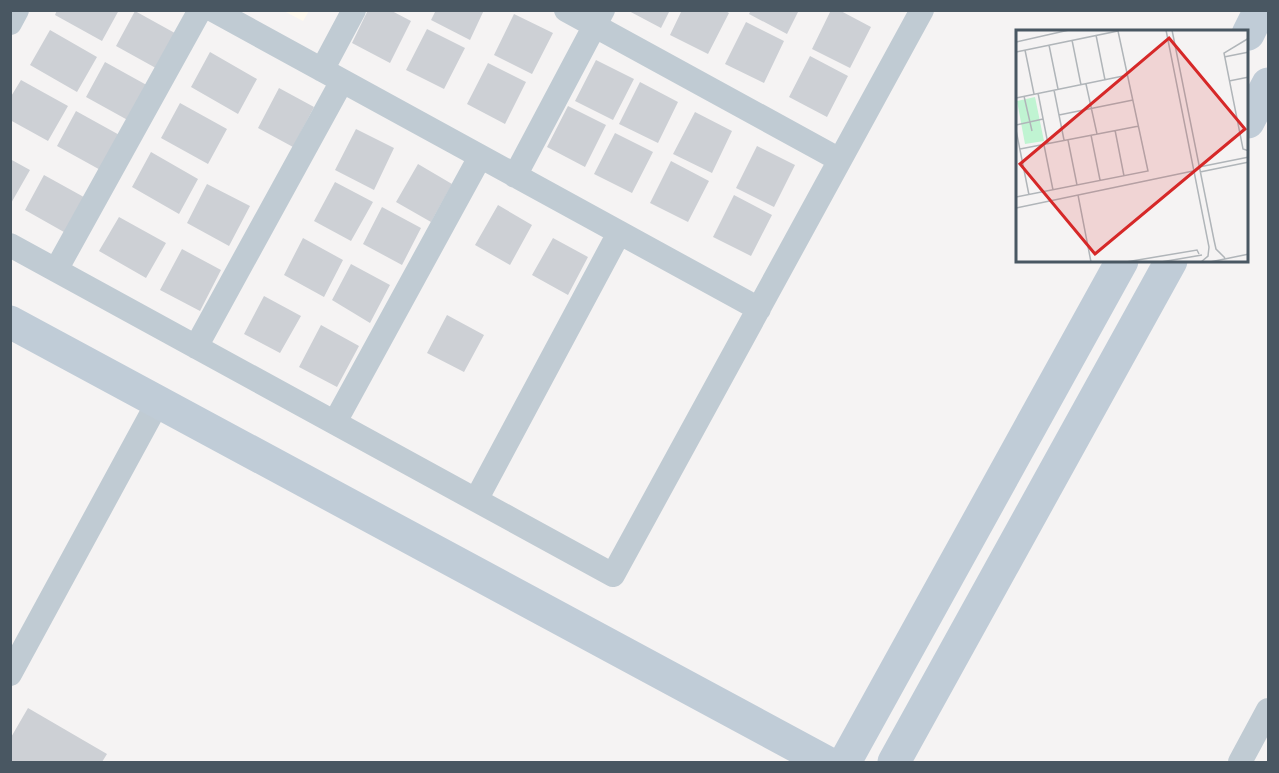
<svg xmlns="http://www.w3.org/2000/svg" width="1279" height="773" viewBox="0 0 1279 773" font-family="'DM Sans',sans-serif">
<rect width="100%" height="100%" fill="#f5f3f3"/>
<path fill="#fef9ee" d="M 284,11 L 309,11 L 303,21 Z"/>
<path fill="#cdd0d5" d="M 57,10 L 119,10 L 102,41 L 55,15 Z
M 368,10 L 390,10 L 411,21 L 390,63 L 352,43 Z
M 436,10 L 484,10 L 470,40 L 431,20 Z
M 627,10 L 670,10 L 661,28 Z
M 682,10 L 724,10 L 729,13 L 708,54 L 670,35 Z
M 751,10 L 799,10 L 787,34 L 749,14 Z
M 831,10 L 839,10 L 871,27 L 850,68 L 812,49 Z
M 135,11 L 182,37 L 163,72 L 116,46 Z
M 514,14 L 553,33 L 532,74 L 494,55 Z
M 746,22 L 784,41 L 764,83 L 725,64 Z
M 427,29 L 465,48 L 444,89 L 406,70 Z
M 50,30 L 97,57 L 77,92 L 30,65 Z
M 210,52 L 257,79 L 238,114 L 191,87 Z
M 810,56 L 848,76 L 827,117 L 789,97 Z
M 596,60 L 634,79 L 613,120 L 575,101 Z
M 105,62 L 152,88 L 133,123 L 86,97 Z
M 488,63 L 526,82 L 505,124 L 467,104 Z
M 21,80 L 68,106 L 48,141 L 10,120 L 10,98 Z
M 640,82 L 678,102 L 658,143 L 619,124 Z
M 279,88 L 314,107 L 293,147 L 258,128 Z
M 180,103 L 227,129 L 208,164 L 161,138 Z
M 568,106 L 606,125 L 585,167 L 547,147 Z
M 76,111 L 123,137 L 104,172 L 57,146 Z
M 695,112 L 732,131 L 712,173 L 673,154 Z
M 356,129 L 394,148 L 374,190 L 335,170 Z
M 615,133 L 653,152 L 632,193 L 594,174 Z
M 757,146 L 795,165 L 774,207 L 736,188 Z
M 151,152 L 198,179 L 179,214 L 132,187 Z
M 10,159 L 30,170 L 10,205 Z
M 671,161 L 709,181 L 688,222 L 650,203 Z
M 418,164 L 452,184 L 431,222 L 396,202 Z
M 44,175 L 91,201 L 71,236 L 25,210 Z
M 335,182 L 373,202 L 351,241 L 314,221 Z
M 207,184 L 250,206 L 229,246 L 187,223 Z
M 734,195 L 772,215 L 751,256 L 713,237 Z
M 498,205 L 532,225 L 510,265 L 475,245 Z
M 382,207 L 421,228 L 402,265 L 363,244 Z
M 119,217 L 166,243 L 146,278 L 99,251 Z
M 303,238 L 343,260 L 324,297 L 284,275 Z
M 553,238 L 588,257 L 568,295 L 532,275 Z
M 182,249 L 221,270 L 200,311 L 160,290 Z
M 351,264 L 390,285 L 370,323 L 332,300 Z
M 264,296 L 301,316 L 280,353 L 244,334 Z
M 447,315 L 484,335 L 464,372 L 427,353 Z
M 321,325 L 359,346 L 337,387 L 299,367 Z
M 28,708 L 107,754 L 102,762 L 10,762 L 10,739 Z"/>
<g fill="none" stroke-linecap="round" stroke-linejoin="round">
<path stroke="#c0cbd3" stroke-width="24" d="M 213,10 L 759,309
M 566,10 L 840,160
M 10,23 L 17,10
M 322,70 L 354,10
M 515,176 L 603,10
M 10,245 L 613,575 L 922,10
M 56,270 L 200,10
M 196,347 L 342,81
M 335,422 L 480,157
M 476,500 L 619,233
M 10,674 L 158,402
M 1240,762 L 1268,710"/>
<path stroke="#c0ccd7" stroke-width="33" d="M 1248,34 L 1260,10
M 1248,122 L 1268,84
M 10,322 L 826,762
M 845,762 L 1122,261
M 894,762 L 1171,261"/>
</g>
<g transform="translate(1016 30)">
<rect width="232" height="232" fill="#f5f3f3"/>
<path d="M 19,67 L 28,111 L 9,114 L 1,71 Z" fill="#c0f4d2"/>
<path fill="none" stroke="#b0b5b9" stroke-width="1.5" d="M 150,0 L 193,217 L 192,226 L 185,232M 156,0 L 198,210 L 200,219 L 209,228M 80,5 L 89,50M 233,8 L 208,23 L 227,119 L 233,121M 56,10 L 65,55M 0,12 L 53,0M 33,15 L 42,59M 9,20 L 18,64M 0,22 L 102,1 L 132,141 L 0,167M 208,27 L 233,22M 213,51 L 233,47M 70,54 L 81,104M 38,60 L 48,110M 22,63 L 32,114M 8,66 L 16,101M 0,68 L 112,45M 43,85 L 117,70M 0,95 L 27,89M 0,100 L 13,165M 99,100 L 108,146M 75,105 L 84,150M 52,110 L 61,155M 28,115 L 37,160M 4,119 L 123,96M 183,137 L 233,127M 184,142 L 233,132M 62,165 L 75,232M 0,178 L 177,141M 110,232 L 181,220 L 183,224M 145,232 L 186,225M 194,232 L 233,224"/>
<path fill="#d62828" fill-opacity="0.15" stroke="#d62828" stroke-width="3" d="M 153,8 L 229,99 L 79,224 L 4,134 Z"/>
<rect width="232" height="232" fill="none" stroke="#495762" stroke-width="3"/>
</g>
<rect width="1279" height="773" fill="none" stroke="#495762" stroke-width="24"/>
</svg>
